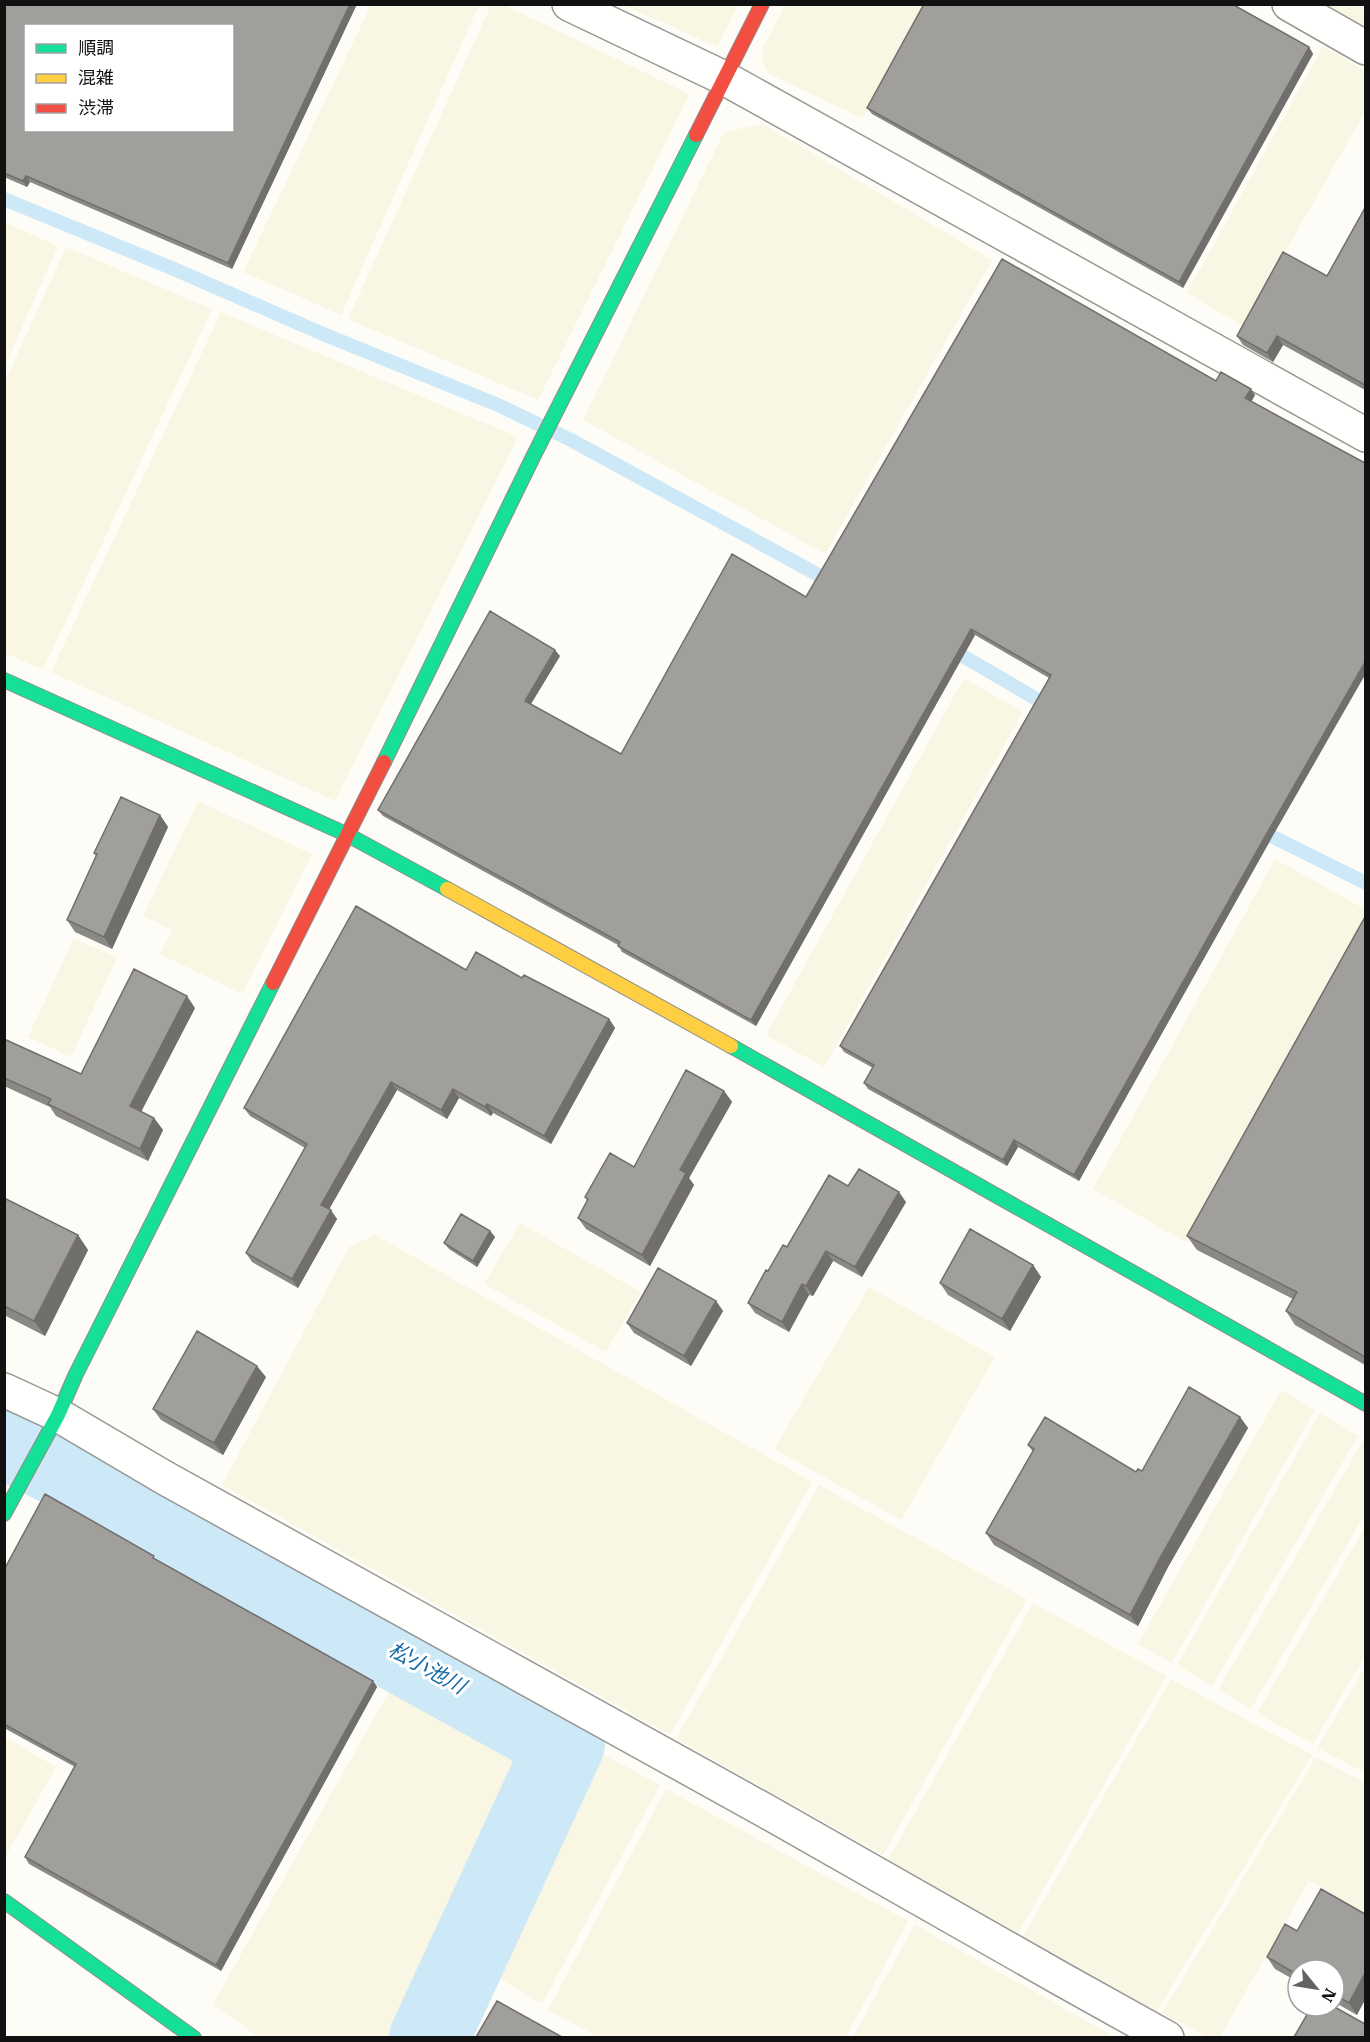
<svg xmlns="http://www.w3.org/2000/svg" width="1370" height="2042" viewBox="0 0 1370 2042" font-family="'IBM Plex Serif','Noto Sans JP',serif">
<rect width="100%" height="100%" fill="#fdfcf7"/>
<path fill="#f9f7e4" d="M 371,5 L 479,5 L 341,315 L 243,272 Z
M 491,5 L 504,5 L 690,94 L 538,400 L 348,319 Z
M 623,5 L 738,5 L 717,47 Z
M 785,5 L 924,5 L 862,118 L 769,74 L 762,62 L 763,47 Z
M 1325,5 L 1365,5 L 1365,27 Z
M 1323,46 L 1365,71 L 1365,112 L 1243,326 L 1187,293 Z
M 763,124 L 992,260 L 825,554 L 583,420 L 724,132 Z
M 5,223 L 58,246 L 5,366 Z
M 66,247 L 212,309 L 43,670 L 5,653 L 5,382 Z
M 221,312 L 518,437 L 335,801 L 51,672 Z
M 964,678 L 1023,712 L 824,1067 L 766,1035 Z
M 198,801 L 312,854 L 242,994 L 160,954 L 172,930 L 143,916 Z
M 1275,859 L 1365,909 L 1365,925 L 1187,1243 L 1093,1189 Z
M 74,938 L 117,958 L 71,1057 L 28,1037 Z
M 520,1223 L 641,1292 L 606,1352 L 484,1284 Z
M 375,1235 L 812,1482 L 670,1735 L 222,1485 L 349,1247 Z
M 869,1287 L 995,1357 L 901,1520 L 774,1449 Z
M 1281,1390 L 1315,1410 L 1172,1663 L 1138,1644 Z
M 1320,1413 L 1358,1436 L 1212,1686 L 1177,1665 Z
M 1364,1439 L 1366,1440 L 1365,1514 L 1251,1709 L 1218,1690 Z
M 819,1485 L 1027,1599 L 883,1855 L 676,1739 Z
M 1365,1527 L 1365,1656 L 1313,1744 L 1257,1713 Z
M 1033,1603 L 1167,1676 L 1018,1933 L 888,1860 Z
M 1365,1667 L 1366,1766 L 1362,1771 L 1317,1748 Z
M 397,1677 L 534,1751 L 399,2037 L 258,2037 L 213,2004 Z
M 1171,1679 L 1312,1755 L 1157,2011 L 1023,1936 Z
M 5,1737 L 56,1767 L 5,1858 L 4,1857 Z
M 598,1751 L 660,1785 L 542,2004 L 490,1973 Z
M 1316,1757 L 1365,1783 L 1365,1913 L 1309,1881 L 1220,2037 L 1207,2037 L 1162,2013 Z
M 666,1789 L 908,1921 L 846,2037 L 598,2037 L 548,2010 Z
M 915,1924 L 915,1925 L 1115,2037 L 853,2037 Z"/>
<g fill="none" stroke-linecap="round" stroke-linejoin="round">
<path stroke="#cde8f7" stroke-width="14" d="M 4,199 L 174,269 L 323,334 L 498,405 L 571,440 L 833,583
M 949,648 L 1052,708
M 1257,829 L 1366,883"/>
<path stroke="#cde8f7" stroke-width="80" d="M 4,1438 L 95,1485 L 565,1744 L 429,2038"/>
<defs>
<path id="street" d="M 569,4 L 724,78 L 1366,435
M 1289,4 L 1366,48
M 4,1390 L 58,1415 L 165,1478 L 764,1810 L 1063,1980 L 1167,2038"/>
<path id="fast" d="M 4,680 L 348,835 L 447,889
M 384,762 L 533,457 L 696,135
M 731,1046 L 1366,1404
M 4,1514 L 58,1415 L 76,1374 L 273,983
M 4,1901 L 194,2038"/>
<path id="slow" d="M 447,889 L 731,1046"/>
<path id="jam" d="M 696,135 L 762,4
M 273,983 L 384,762"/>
</defs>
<use href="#street" stroke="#979795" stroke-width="36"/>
<use href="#fast" stroke="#8e8d8b" stroke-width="16"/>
<use href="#slow" stroke="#8e8d8b" stroke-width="16"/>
<use href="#jam" stroke="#8e8d8b" stroke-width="16"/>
<use href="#street" stroke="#fffffe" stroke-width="33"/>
<use href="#fast" stroke="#16e098" stroke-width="14"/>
<use href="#slow" stroke="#ffcf43" stroke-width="14"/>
<use href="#jam" stroke="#f24e42" stroke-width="14"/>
</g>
<path fill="#8a8986" d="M 4,4 L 357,4 L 232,269 L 30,182 L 27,187 L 4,177 Z
M 1309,47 L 1313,54 L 1183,288 L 872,114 L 867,108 Z
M 1365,208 L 1365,390 L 1283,345 L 1273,362 L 1243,345 L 1237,336 L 1327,276 Z
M 1216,381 L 1255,395 L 1251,402 L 1271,839 L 1079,1181 L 1018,1147 L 1007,1166 L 868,1089 L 864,1083 L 873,1068 L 844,1052 L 840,1046 L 1049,678 L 975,635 L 756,1026 L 622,952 L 618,945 L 383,816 L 378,810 L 560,656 L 531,704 L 621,754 L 806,597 Z
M 160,815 L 168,827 L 112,949 L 75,932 L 67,920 L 96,856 L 94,853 Z
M 1365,917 L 1365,1365 L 1295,1325 L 1286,1311 L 1293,1299 L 1197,1250 L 1187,1236 Z
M 466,970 L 522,978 L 609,1019 L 615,1028 L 551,1144 L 493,1113 L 491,1116 L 459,1098 L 447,1119 L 397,1090 L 329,1209 L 337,1219 L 298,1288 L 252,1262 L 246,1253 L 305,1148 L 250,1116 L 244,1108 Z
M 195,1008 L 141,1111 L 154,1118 L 163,1130 L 148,1161 L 56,1116 L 50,1107 L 4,1086 L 4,1039 L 81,1074 Z
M 724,1091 L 732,1102 L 689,1178 L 694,1185 L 650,1266 L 586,1229 L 578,1218 L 587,1201 L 585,1197 L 634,1167 Z
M 848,1186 L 906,1202 L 862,1277 L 833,1261 L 813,1296 L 809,1295 L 789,1332 L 755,1313 L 748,1303 L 768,1271 Z
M 4,1198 L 78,1235 L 88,1250 L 45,1336 L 4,1315 Z
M 490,1231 L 495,1237 L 477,1267 L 449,1249 L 444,1243 Z
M 1033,1265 L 1041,1277 L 1010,1331 L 948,1295 L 940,1283 Z
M 716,1301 L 723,1311 L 691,1366 L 634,1333 L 627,1323 Z
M 266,1377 L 223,1455 L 161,1420 L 153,1409 Z
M 1240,1417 L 1248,1428 L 1168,1567 L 1138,1626 L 994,1545 L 986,1533 L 1033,1452 L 1028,1445 L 1136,1472 L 1142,1471 Z
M 158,1561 L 373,1681 L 377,1687 L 221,1971 L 29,1864 L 25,1857 L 75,1767 L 4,1728 L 4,1570 Z
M 1365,1914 L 1357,2015 L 1334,2002 L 1334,1970 L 1298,1970 L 1298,1982 L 1275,1969 L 1267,1957 L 1297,1931 Z"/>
<path fill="#716f6d" d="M 350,4 L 357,4 L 232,269 L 228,263 Z
M 1309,47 L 1313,54 L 1183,288 L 1179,282 Z
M 26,176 L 30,182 L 27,187 L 23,181 Z
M 1277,336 L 1283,345 L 1273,362 L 1267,353 Z
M 1251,389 L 1255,395 L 1250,404 L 1245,398 Z
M 971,629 L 975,635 L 756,1026 L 751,1020 Z
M 555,650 L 560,656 L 529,707 L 525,701 Z
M 1365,662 L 1365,675 L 1271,839 L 1079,1181 L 1074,1175 L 1267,833 Z
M 160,815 L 168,827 L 112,949 L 104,937 Z
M 187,996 L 195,1008 L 138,1118 L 130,1106 Z
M 609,1019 L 615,1028 L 551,1144 L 544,1136 Z
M 391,1082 L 397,1090 L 327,1213 L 321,1205 Z
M 453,1089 L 459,1098 L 447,1119 L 441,1110 Z
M 724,1091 L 732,1102 L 689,1178 L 694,1185 L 650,1266 L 642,1255 L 680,1170 Z
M 487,1104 L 493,1113 L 491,1116 L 485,1107 Z
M 154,1118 L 163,1130 L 148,1161 L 140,1149 Z
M 1014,1140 L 1018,1147 L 1007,1166 L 1003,1160 Z
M 899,1192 L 906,1202 L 862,1277 L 855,1267 Z
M 331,1210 L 337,1219 L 298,1288 L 292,1279 Z
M 490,1231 L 495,1237 L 477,1267 L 473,1261 Z
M 78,1235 L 88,1250 L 45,1336 L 34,1321 Z
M 826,1251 L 833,1261 L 813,1296 L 806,1286 Z
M 1033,1265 L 1041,1277 L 1010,1331 L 1002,1319 Z
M 802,1284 L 809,1295 L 789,1332 L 782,1322 Z
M 716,1301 L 723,1311 L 691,1366 L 684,1356 Z
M 257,1366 L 266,1377 L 223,1455 L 214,1443 Z
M 1240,1417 L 1248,1428 L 1168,1567 L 1138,1626 L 1130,1615 L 1161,1556 Z
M 373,1681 L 377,1687 L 221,1971 L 216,1965 Z
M 1365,1973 L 1365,2000 L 1357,2015 L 1349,2003 Z"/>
<path fill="#a19f9c" stroke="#716f6d" stroke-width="1.5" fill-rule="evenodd" d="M 4,4 L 350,4 L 228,263 L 26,176 L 23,181 L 4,173 ZM 26,26 L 232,26 L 232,130 L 26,130 Z
M 924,4 L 1232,4 L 1309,47 L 1179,282 L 867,108 Z
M 1365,208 L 1365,385 L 1277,336 L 1267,353 L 1237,336 L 1283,252 L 1327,276 Z
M 1002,259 L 1216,381 L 1221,372 L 1251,389 L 1245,398 L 1365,463 L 1365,662 L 1267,833 L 1074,1175 L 1014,1140 L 1003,1160 L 864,1083 L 874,1065 L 840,1046 L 1051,675 L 971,629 L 751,1020 L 618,946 L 620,942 L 378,810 L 490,611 L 555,650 L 525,701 L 621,754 L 732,554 L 806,597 Z
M 121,797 L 160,815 L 104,937 L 67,920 L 97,854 L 94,853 Z
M 356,906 L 466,970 L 476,952 L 522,978 L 524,975 L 609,1019 L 544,1136 L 487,1104 L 485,1107 L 453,1089 L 441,1110 L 391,1082 L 321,1205 L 331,1210 L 292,1279 L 246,1253 L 307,1144 L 244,1108 Z
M 1365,917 L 1365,1357 L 1286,1311 L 1297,1292 L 1187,1236 Z
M 134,969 L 187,996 L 130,1106 L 154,1118 L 140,1149 L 48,1104 L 51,1099 L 4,1078 L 4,1039 L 81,1074 Z
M 686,1070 L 724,1091 L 680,1170 L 686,1173 L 642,1255 L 578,1218 L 588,1199 L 585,1197 L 610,1153 L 634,1167 Z
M 859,1169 L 899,1192 L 855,1267 L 826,1251 L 806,1286 L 802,1284 L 782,1322 L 748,1303 L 766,1270 L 768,1271 L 783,1245 L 787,1247 L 829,1175 L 848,1186 Z
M 4,1198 L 78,1235 L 34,1321 L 4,1306 Z
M 461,1214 L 490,1231 L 473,1261 L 444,1243 Z
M 970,1229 L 1033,1265 L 1002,1319 L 940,1283 Z
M 658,1268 L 716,1301 L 684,1356 L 627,1323 Z
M 197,1331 L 257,1366 L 214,1443 L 153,1409 Z
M 1189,1387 L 1240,1417 L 1161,1556 L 1130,1615 L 986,1533 L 1034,1449 L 1028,1445 L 1045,1417 L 1136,1472 L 1138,1469 L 1142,1471 Z
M 45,1494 L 154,1556 L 153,1558 L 373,1681 L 216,1965 L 25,1857 L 76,1764 L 4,1724 L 4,1570 Z
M 1321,1889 L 1365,1914 L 1365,1973 L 1349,2003 L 1334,1994 L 1334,1970 L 1298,1970 L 1298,1975 L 1267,1957 L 1285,1924 L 1297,1931 Z
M 497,2001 L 562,2037 L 476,2037 Z
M 1312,2006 L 1333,2006 L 1365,2024 L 1365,2037 L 1294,2037 Z"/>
<g text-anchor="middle" stroke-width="6" stroke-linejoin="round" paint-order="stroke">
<g font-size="21" font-style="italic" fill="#1768a6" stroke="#fff">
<text transform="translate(427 1668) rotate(29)" y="7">松小池川</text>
</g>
</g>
<rect width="1370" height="2042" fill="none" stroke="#111111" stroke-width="12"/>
<rect x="24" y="24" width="210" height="108" fill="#ffffff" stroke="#a0a0a0" stroke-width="1.5"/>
<rect x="36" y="44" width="30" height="9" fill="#16e098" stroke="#a0a0a0" stroke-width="1.5"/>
<text x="78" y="54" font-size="18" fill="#111111">順調</text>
<rect x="36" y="74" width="30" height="9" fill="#ffcf43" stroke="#a0a0a0" stroke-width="1.5"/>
<text x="78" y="84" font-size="18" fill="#111111">混雑</text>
<rect x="36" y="104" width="30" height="9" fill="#f24e42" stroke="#a0a0a0" stroke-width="1.5"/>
<text x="78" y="114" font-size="18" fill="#111111">渋滞</text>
<g transform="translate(1316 1988) rotate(120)"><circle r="28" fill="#ffffff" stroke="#a0a0a0" stroke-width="1.5"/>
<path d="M0-4.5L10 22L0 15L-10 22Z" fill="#646362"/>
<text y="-9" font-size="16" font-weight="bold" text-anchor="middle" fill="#111111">N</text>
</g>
</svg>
